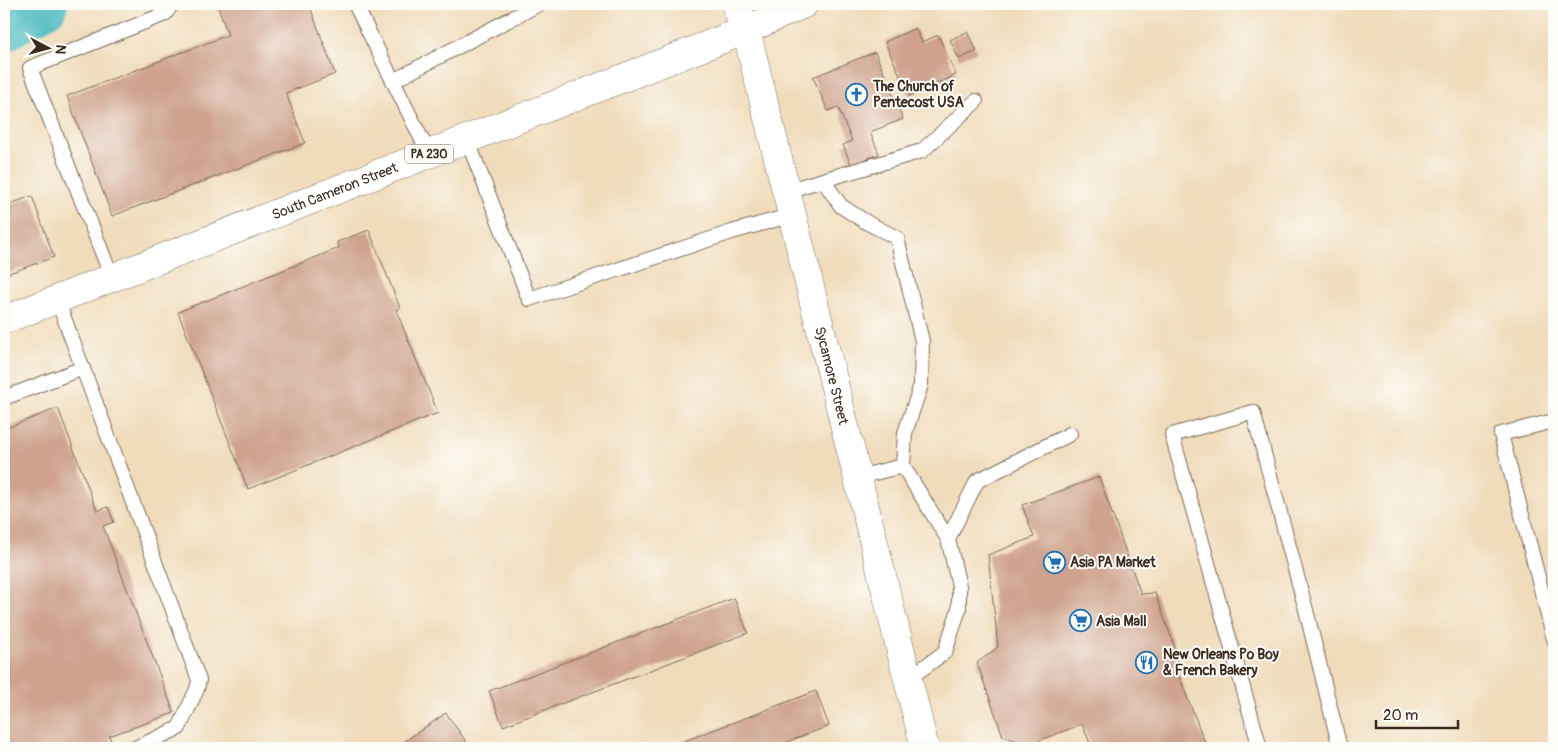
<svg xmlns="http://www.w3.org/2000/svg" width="1558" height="752" viewBox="0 0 1558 752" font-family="Pangolin,sans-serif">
<rect width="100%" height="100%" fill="#fdfcf7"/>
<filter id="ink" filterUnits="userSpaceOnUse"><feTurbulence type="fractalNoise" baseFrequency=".02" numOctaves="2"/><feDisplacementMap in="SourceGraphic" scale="10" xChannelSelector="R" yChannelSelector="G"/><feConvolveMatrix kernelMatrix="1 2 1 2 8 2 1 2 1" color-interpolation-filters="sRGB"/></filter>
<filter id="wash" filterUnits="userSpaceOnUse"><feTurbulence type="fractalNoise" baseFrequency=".0096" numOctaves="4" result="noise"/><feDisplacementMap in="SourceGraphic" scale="20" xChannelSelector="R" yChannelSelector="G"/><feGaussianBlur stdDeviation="1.12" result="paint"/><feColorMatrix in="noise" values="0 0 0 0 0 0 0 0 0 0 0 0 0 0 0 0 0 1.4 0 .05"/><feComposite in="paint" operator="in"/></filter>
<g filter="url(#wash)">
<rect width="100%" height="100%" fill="#f0dcbb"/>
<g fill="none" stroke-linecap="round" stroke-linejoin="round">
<path stroke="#4dbcc2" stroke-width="50" d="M 4,26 L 43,4"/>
</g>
<g id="blocks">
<path fill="#cea28d" d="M 228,4 L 309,4 L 335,74 L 286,93 L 305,143 L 112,216 L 67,96 L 228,35 L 218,7 Z
M 915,28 L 922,42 L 938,35 L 956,75 L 909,96 L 885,42 Z
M 967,32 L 977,51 L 959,59 L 950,40 Z
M 875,52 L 903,119 L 870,132 L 879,154 L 851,165 L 843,145 L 852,141 L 838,107 L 828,111 L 813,77 Z
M 32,196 L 54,257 L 4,275 L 4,206 Z
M 369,230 L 400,308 L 396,310 L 438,413 L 248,489 L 178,312 L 339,248 L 337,242 Z
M 58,408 L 97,511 L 108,507 L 114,522 L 103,526 L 174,713 L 109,736 L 114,748 L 4,748 L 4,429 Z
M 1099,477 L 1141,594 L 1155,593 L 1177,653 L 1176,668 L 1207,748 L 1092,748 L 1082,724 L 1028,745 L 1003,736 L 977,663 L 998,647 L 988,555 L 1034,537 L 1022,505 Z
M 734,598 L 748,633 L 503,726 L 489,691 Z
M 816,691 L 829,726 L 771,748 L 666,748 Z
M 446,713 L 467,743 L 460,748 L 395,748 Z"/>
</g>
</g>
<g filter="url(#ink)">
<use href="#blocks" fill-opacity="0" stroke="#7a6855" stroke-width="1"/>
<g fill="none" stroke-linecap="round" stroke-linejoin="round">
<defs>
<path id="service" d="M 355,4 L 429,154
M 393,81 L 539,4
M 467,139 L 529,299 L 732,232 L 792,215
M 823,180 L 922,151 L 976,101
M 786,191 L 823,180 L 841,206 L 866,222 L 897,238 L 922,341 L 921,385 L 905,433 L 903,466
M 112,278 L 30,68 L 165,14 L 172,4
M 57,299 L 199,680 L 197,689 L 179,728 L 135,748
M 4,398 L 83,368
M 1554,421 L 1501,434 L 1554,639
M 858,477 L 903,466 L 948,539 L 959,586 L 959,609 L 945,652 L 908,679
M 948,539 L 977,481 L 1070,434
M 1260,748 L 1172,435 L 1253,412 L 1306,610 L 1340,748"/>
<path id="minor" d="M 735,4 L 746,30"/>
<g id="secondary">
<path id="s1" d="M 746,30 L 925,748"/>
</g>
<g id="primary">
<path id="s2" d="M 4,320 L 746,30 L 804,4"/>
</g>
</defs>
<use href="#service" stroke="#7a6855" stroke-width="16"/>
<use href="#minor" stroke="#7a6855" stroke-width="29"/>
<use href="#secondary" stroke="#7a6855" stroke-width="29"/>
<use href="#primary" stroke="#7a6855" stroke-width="29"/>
<use href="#service" stroke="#fff" stroke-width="14"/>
<use href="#minor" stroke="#fff" stroke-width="28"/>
<use href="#secondary" stroke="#fff" stroke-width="28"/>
<use href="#primary" stroke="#fff" stroke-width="28"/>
</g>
</g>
<defs>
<symbol id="church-ring" viewBox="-11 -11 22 22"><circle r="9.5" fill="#fdfcf7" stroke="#1f6fb2" stroke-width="1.5"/><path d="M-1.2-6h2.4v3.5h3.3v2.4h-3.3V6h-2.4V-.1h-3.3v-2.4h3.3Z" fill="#1f6fb2"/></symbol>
<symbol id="supermarket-ring" viewBox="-11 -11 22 22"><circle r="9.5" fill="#fdfcf7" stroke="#1f6fb2" stroke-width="1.5"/><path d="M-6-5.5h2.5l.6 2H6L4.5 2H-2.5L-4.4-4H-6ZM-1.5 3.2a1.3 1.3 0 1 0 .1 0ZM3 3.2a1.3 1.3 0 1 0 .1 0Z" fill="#1f6fb2"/></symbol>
<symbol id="restaurant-ring" viewBox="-11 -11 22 22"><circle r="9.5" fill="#fdfcf7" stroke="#1f6fb2" stroke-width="1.5"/><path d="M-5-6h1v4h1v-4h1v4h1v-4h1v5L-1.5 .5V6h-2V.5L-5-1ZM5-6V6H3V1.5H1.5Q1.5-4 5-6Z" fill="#1f6fb2"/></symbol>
</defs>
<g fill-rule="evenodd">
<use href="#church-ring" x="844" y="82" width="25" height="25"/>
<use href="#supermarket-ring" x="1042" y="550" width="25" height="25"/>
<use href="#supermarket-ring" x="1068" y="608" width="25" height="25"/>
<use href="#restaurant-ring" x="1134" y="650" width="25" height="25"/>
</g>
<g text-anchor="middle" stroke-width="4" stroke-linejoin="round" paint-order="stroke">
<rect fill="#fdfcf7" stroke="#75695f" stroke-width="1" x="405" y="144.5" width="48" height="19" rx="4"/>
<g font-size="12" font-weight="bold" fill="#3b2a1e">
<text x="429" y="158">PA 230</text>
</g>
<g font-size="14" font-weight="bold" fill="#3b2a1e" stroke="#fdfcf7" text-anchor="start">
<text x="873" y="91">The Church of<tspan x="873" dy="16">Pentecost USA</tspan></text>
<text x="1070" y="567">Asia PA Market</text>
<text x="1096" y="626">Asia Mall</text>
<text x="1163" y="659">New Orleans Po Boy<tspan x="1163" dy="16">&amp; French Bakery</tspan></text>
</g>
<g font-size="14" fill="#3b2a1e" stroke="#fdfcf7">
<text dy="5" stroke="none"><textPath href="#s2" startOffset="355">South Cameron Street</textPath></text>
<text dy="5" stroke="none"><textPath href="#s1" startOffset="356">Sycamore Street</textPath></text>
</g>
</g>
<rect width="1558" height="752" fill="none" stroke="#fdfcf7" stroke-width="20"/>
<g transform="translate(48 48) rotate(96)" stroke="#fdfcf7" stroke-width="4" paint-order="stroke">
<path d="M0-4L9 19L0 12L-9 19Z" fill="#3b2a1e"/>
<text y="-8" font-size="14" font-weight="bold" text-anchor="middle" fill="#3b2a1e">N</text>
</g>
<path d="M1376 720v8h82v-8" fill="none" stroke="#3b2a1e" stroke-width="2.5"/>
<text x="1383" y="720" font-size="15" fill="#3b2a1e" stroke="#fdfcf7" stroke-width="4" paint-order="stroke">20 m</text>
</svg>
